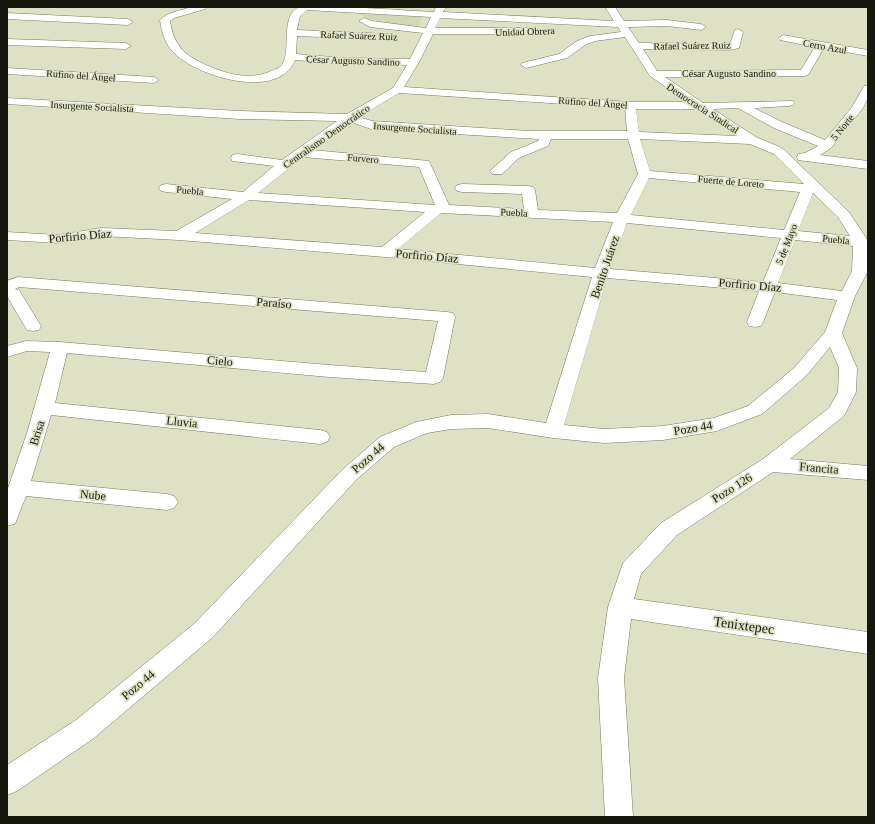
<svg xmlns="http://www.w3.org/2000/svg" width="875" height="824" viewBox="0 0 875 824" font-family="'Times New Roman',serif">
<rect width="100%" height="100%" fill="#dee1c4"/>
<path fill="#d3d7b3" d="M 358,13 L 422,17 L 418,27 L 393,24 L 368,19 Z"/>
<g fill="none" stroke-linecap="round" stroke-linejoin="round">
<defs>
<path id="minor" d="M 192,7 L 207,7 L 205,9 L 174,18 L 170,21 C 173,40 180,52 198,61 C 219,72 248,82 271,71 C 276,69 281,68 283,63 C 291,49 280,13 300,7 C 307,5 317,7 324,7 C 361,7 397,10 434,12 L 436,7 L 446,7 L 443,12 L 614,21 L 605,7 L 615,7 L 624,21 L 667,20 L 701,24 L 706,27 L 701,30 L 667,26 L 628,27 L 639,43 L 730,44 L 735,30 L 738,29 L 743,32 L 739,48 L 730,50 L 643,49 L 657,71 L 801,70 L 815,47 L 780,40 L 778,38 L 783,35 L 868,50 L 868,56 L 824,48 L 808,75 L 804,76 L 665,77 L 703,103 L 793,101 L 795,103 L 793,105 L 789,106 L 754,108 L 782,122 L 825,140 L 852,107 L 864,86 L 868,85 L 868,98 L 863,108 L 831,148 L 820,155 L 868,161 L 868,169 L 798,160 L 797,157 L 798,154 L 805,153 L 818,146 L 774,128 L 738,108 L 713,109 L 756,137 L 782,148 L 849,212 L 868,241 L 868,271 L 855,296 L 842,333 L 857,368 L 856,392 L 844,416 L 790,459 L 868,466 L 868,480 L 773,472 L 677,535 L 641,574 L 634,599 L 868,632 L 868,654 L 631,619 L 624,678 L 633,817 L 605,817 L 598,678 L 608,607 L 623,563 L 661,523 L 763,459 L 829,408 L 838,392 L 839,368 L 830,347 L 806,376 L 762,414 L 717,431 L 663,440 L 604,443 L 553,438 L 488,428 L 451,429 L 427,433 L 394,447 L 356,480 L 213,637 L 94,738 L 17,791 L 7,795 L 7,765 L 76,720 L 195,623 L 342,470 L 380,437 L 416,422 L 451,415 L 488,414 L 546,423 L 592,277 L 385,257 L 179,240 L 101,236 L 58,243 L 7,240 L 7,232 L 58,235 L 101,228 L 176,231 L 232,199 L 166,192 L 161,191 L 159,188 L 161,185 L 166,184 L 243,192 L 274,166 L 232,161 L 231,158 L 232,155 L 237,154 L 282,160 L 337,121 L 240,119 L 7,104 L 7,98 L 240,111 L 347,114 L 393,88 L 407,65 L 344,64 L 295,60 C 279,101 198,77 174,53 C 165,44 162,33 160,20 C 168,12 182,10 192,7 ZM 307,10 L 431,17 L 426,28 L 372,21 L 364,18 L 359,21 L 370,27 L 423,33 L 410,59 L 344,58 L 296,54 L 297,36 L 388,40 L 393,37 L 388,34 L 297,30 L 300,16 ZM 440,18 L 618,27 L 621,32 L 590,36 L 577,41 L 559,54 L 522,63 L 521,65 L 526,68 L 567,58 L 585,45 L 595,41 L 625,37 L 650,76 L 688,102 L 630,102 L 404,87 L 419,62 L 433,34 L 529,34 L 534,31 L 529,28 L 435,28 ZM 399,93 L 625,108 L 627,131 L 529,131 L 372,121 L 359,117 ZM 636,109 L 698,109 L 737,136 L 639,132 ZM 351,122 L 371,129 L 539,139 L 538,141 L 511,152 L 490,171 L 492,174 L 502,174 L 519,158 L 548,146 L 551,139 L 628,139 L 638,174 L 617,213 L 538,210 L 535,190 L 533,187 L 528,186 L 462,184 L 457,185 L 455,188 L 457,191 L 462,192 L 522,194 L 524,209 L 449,205 L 429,161 L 312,150 ZM 640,139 L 750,144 L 774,154 L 804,184 L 650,171 ZM 303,157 L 419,167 L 435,205 L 258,193 ZM 649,178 L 800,192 L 784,230 L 631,215 ZM 813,193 L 838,217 L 850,236 L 798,231 ZM 249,200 L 425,212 L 382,247 L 195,233 ZM 441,213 L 613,222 L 595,268 L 398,249 ZM 627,223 L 781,238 L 763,282 L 610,269 ZM 795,240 L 853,246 L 852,271 L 842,291 L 778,283 ZM 607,278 L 759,291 L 747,322 L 749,326 L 755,327 L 761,326 L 763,322 L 775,292 L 837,300 L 825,332 L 794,368 L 748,406 L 714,418 L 663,426 L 604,429 L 564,425 Z
M 7,13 L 128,19 L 133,22 L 128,25 L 7,19 Z
M 7,39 L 126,43 L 131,46 L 126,49 L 7,45 Z
M 7,68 L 154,77 L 159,80 L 154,83 L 7,74 Z
M 18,277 L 447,312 L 453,313 L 455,317 L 443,378 L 440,382 L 434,384 L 329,377 L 67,353 L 55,403 L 320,430 L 327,432 L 330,437 L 327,442 L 320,444 L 51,415 L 31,481 L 167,494 L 174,496 L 178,502 L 174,508 L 167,510 L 26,496 L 15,524 L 7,526 L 7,491 L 27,433 L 50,352 L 27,351 L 7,357 L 7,346 L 26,341 L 60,342 L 329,365 L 426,372 L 438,321 L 19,287 L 15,289 L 19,290 L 41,326 L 39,330 L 33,331 L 27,330 L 7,296 L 7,281 Z"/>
</defs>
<use href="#minor" stroke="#777a5f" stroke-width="1"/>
<use href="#minor" fill="#fff" fill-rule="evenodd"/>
</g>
<g text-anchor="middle" stroke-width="3.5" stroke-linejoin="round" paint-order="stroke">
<g font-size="10" fill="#17180d" stroke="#dee1c4">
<text transform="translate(525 31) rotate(-2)" y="4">Unidad Obrera</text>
<text transform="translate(359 35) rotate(2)" y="4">Rafael Suárez Ruiz</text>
<text transform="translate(692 45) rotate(-1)" y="4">Rafael Suárez Ruiz</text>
<text transform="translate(825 46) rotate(10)" y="4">Cerro Azul</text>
<text transform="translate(353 60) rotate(2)" y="4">César Augusto Sandino</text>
<text x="729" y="77">César Augusto Sandino</text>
<text transform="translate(81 75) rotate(4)" y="4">Rufino del Ángel</text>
<text transform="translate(593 102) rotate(4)" y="4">Rufino del Ángel</text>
<text transform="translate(92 106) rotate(3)" y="4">Insurgente Socialista</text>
<text transform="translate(703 108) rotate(33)" y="4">Democracia Sindical</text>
<text transform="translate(842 127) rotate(-51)" y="4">5 Norte</text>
<text transform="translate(415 128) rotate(4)" y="4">Insurgente Socialista</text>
<text transform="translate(326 136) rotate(-35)" y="4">Centralismo Democrático</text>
<text transform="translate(363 158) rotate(5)" y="4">Furvero</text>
<text transform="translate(731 181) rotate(5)" y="4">Fuerte de Loreto</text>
<text transform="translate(190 190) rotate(6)" y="4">Puebla</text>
<text transform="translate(514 212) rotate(3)" y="4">Puebla</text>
<text transform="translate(836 239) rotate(6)" y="4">Puebla</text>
<text transform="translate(786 244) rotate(-68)" y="4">5 de Mayo</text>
</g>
<g font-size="12" fill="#17180d" stroke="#dee1c4">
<text transform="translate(80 236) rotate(-5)" y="4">Porfirio Díaz</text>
<text transform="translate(427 256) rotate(5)" y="4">Porfirio Díaz</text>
<text transform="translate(605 267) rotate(-71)" y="4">Benito Juárez</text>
<text transform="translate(750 285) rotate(5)" y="4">Porfirio Díaz</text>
<text transform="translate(274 303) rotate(5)" y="4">Paraíso</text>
<text transform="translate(220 361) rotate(5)" y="4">Cielo</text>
<text transform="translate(182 422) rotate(6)" y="4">Lluvia</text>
<text transform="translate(693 428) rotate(-9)" y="4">Pozo 44</text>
<text transform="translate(37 433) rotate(-72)" y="4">Brisa</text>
<text transform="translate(368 458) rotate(-41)" y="4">Pozo 44</text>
<text transform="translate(819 468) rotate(5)" y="4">Francita</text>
<text transform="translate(732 488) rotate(-32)" y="4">Pozo 126</text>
<text transform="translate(93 495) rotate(5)" y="4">Nube</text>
<text transform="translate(138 685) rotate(-40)" y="4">Pozo 44</text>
</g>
<g font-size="14" fill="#17180d" stroke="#dee1c4">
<text transform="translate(744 625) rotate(8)" y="5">Tenixtepec</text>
</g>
</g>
<rect width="875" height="824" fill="none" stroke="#17180d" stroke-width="16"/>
</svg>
